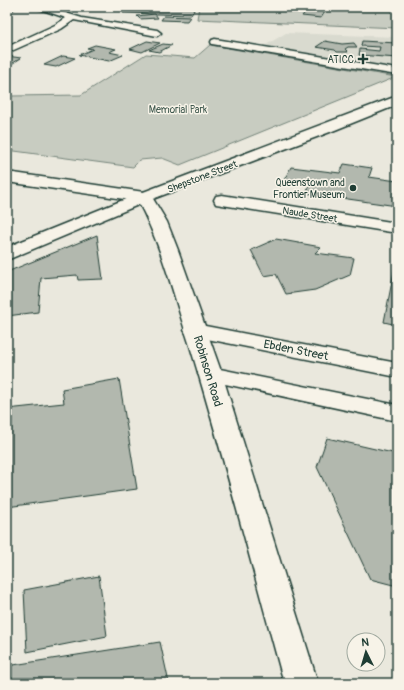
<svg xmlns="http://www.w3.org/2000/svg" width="404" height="690" viewBox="0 0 404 690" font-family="Pangolin,sans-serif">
<rect width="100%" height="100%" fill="#eae8dd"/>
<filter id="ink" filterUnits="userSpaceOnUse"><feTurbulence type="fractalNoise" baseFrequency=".025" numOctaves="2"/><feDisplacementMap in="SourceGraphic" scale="8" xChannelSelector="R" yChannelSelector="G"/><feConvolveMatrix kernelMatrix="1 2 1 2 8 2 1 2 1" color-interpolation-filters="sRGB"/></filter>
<g filter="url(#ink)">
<path fill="#d9dacf" d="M 286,33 L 397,37 L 397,70 L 261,48 Z"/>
<path fill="#c8ccc1" stroke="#74847a" d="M 199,7 L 397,7 L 397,28 L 197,19 Z
M 210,45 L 396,77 L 180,165 L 162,158 L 140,160 L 133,167 L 7,150 L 7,99 L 12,96 L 81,95 L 146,54 L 195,58 Z"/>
<path fill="#b2b8ae" stroke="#1f3d34" d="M 128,7 L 196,7 L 191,15 L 123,13 Z
M 300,7 L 328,7 L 321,18 L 302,16 L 308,9 L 299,8 Z
M 155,14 L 158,18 L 140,19 L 137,16 Z
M 164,16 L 190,17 L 187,21 L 161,20 Z
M 147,41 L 160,43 L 142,52 L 130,49 Z
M 325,41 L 342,44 L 354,43 L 357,47 L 348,47 L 345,49 L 348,52 L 337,52 L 335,50 L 316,47 Z
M 362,41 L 397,43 L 397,58 L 359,55 L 360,49 L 379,51 L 380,47 L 361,46 Z
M 163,44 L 172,45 L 159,52 L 149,50 Z
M 95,45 L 116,49 L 109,52 L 123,55 L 109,61 L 79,55 L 93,49 L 87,48 Z
M 7,56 L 21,58 L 7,67 Z
M 63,56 L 75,58 L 56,67 L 44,65 Z
M 344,164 L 372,168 L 369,177 L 397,181 L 397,206 L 306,193 L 311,183 L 284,180 L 291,167 L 340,173 Z
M 97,235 L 103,279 L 78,280 L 77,275 L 41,278 L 38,312 L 7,316 L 7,272 Z
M 276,239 L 321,247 L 315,253 L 354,258 L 350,275 L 315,290 L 286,294 L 276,274 L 264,276 L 251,250 Z
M 397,256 L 397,325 L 384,322 Z
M 119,379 L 137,489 L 7,507 L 7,409 L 64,403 L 62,389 Z
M 327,438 L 397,454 L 397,511 L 395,510 L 397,514 L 397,586 L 370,579 L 317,467 Z
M 99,576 L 107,636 L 27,652 L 24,590 Z
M 160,642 L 169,683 L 7,683 L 7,666 Z"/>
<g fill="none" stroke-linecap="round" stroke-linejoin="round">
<defs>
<path id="service" d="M 34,7 L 46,7 L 82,18 L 157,30 L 161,33 L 157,36 L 74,20 L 61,29 L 7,53 L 7,47 L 55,25 L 66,18 Z
M 215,39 L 397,69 L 397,75 L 212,44 L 211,42 L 212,40 Z"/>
<path id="minor" d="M 7,7 L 15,7 L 13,9 L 7,10 Z
M 397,96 L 397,105 L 330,132 L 150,200 L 7,260 L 7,247 L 138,194 Z
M 222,195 L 397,223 L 397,233 L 216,204 L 214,200 L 216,196 Z
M 195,324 L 397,363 L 397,377 L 187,335 L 184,330 L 187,325 Z
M 210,367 L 397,405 L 397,421 L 202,379 L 198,374 L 202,369 Z"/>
<path id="tertiary" d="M 7,172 L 144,192 L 150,194 L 152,197 L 167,222 L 178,250 L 222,374 L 318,683 L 284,683 C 253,571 224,457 190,346 C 174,297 162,246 138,201 L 7,182 Z"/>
</defs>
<use href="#service" stroke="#1f3d34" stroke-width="3"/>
<use href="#minor" stroke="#1f3d34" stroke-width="3"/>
<use href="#tertiary" stroke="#1f3d34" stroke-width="3"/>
<use href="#service" fill="#f7f3e8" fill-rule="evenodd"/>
<use href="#minor" fill="#f7f3e8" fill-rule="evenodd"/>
<use href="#tertiary" fill="#f7f3e8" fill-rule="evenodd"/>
</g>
</g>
<g fill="#1f3d34" stroke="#f7f3e8" stroke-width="1.5">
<path d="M361 53h4v4h4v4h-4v4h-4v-4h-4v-4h4z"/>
<circle cx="353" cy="188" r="4"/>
</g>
<g text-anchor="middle" stroke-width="3" stroke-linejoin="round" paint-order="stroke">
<g font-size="10" fill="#1f3d34" stroke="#f7f3e8" text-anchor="end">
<text x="354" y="63">ATICC</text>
<text x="345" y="186">Queenstown and<tspan x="345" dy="12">Frontier Museum</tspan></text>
</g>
<g font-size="10" fill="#415a50" stroke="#f7f3e8">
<text x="178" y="113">Memorial Park</text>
</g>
<g font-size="10" fill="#1f3d34" stroke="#f7f3e8">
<text transform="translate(202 176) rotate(-21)" y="4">Shepstone Street</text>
<text transform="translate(310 214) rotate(9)" y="4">Naude Street</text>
</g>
<g font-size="12" fill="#1f3d34" stroke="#f7f3e8">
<text transform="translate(296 350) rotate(11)" y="4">Ebden Street</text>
<text transform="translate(208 371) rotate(73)" y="4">Robinson Road</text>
</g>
</g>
<rect width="404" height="690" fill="none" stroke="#f7f3e8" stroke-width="24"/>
<rect x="12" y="12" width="380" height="666" fill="none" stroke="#1f3d34" stroke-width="1.5" filter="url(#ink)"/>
<g transform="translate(366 652) rotate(355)"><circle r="19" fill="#f7f3e8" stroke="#a1aaa0"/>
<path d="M0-3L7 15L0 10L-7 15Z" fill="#1f3d34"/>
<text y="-6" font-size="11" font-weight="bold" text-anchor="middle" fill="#1f3d34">N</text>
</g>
</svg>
